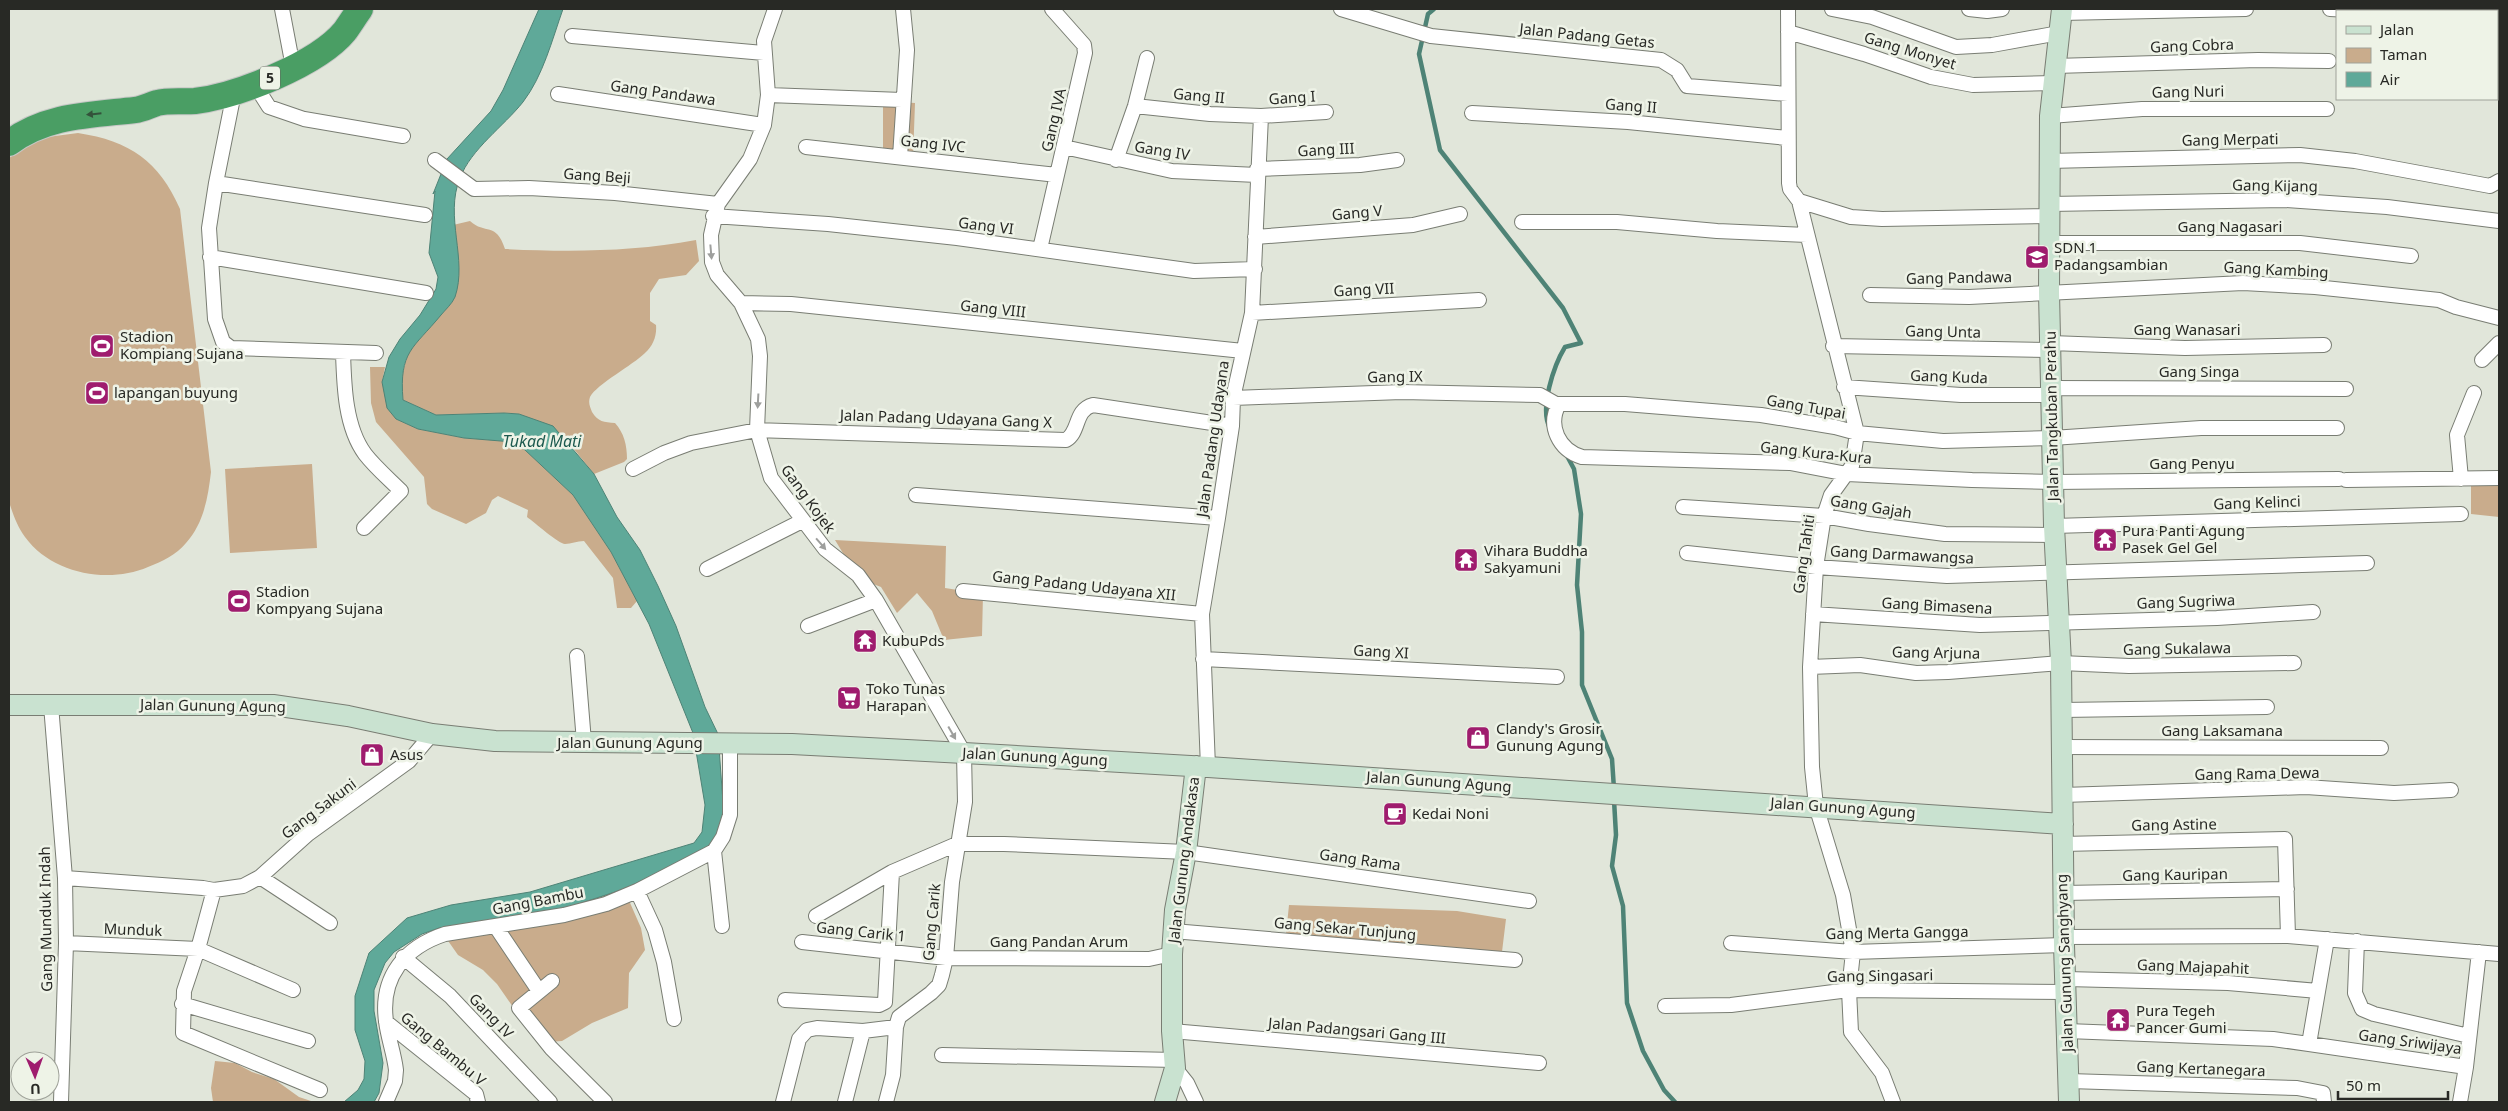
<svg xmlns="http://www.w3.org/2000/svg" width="2508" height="1111" viewBox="0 0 2508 1111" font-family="'Noto Sans',sans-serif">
<rect width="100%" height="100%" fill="#e1e6da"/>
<path fill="#c9ac8c" d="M 883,101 L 915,103 L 913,158 L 883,156 Z
M 78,133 C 130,141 159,161 180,209 L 211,472 C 208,497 204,523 186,543 C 176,555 163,561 148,567 C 108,584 52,574 25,537 C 17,526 13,514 9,502 L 9,158 L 40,138 Z
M 470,221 C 485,235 496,221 505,249 C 569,252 632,252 696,240 L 699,261 L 686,275 L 659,279 L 650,293 L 650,321 L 656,325 C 657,336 653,346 645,353 C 633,365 597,384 590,397 C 588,403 590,407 592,412 C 598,422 604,422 615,423 C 624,433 627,445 627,459 L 624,462 L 594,474 L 573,448 L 519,414 L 504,413 L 436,415 L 403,400 L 401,379 L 408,352 L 454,299 L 458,263 L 453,225 Z
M 370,367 L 385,367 L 382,382 L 396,419 L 418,429 L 464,438 L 510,441 L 522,447 L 573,495 L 611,552 L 637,601 L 631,608 L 617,608 L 613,578 L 584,541 C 577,541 571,544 565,544 C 559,544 534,522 527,517 L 528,510 L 498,496 L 492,500 L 486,513 L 466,524 L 432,509 L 427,504 L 424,477 L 376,422 L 371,403 Z
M 312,464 L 317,548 L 230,553 L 225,469 Z
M 2471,477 L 2499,477 L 2499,517 L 2471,514 Z
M 835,540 L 946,546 L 945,588 L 983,594 L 982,636 L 944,640 L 932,611 L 917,593 L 897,613 L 881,587 L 858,578 Z
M 624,889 L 641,928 L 645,950 L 629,973 L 628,1008 L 592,1023 L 562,1041 L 549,1042 L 531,1033 L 497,984 L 483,970 L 458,955 L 439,928 L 557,911 Z
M 1289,905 L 1457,911 L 1506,919 L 1501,960 L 1285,944 Z
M 215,1061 L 235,1063 L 252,1072 L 274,1079 L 299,1097 L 314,1102 L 213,1102 L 211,1088 Z"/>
<path fill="#5fa999" stroke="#4e8376" d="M 539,9 L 563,9 C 552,40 543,76 523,102 C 504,126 471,149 460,178 C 444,217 468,259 455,297 C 452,304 445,310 441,315 C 413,349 399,351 403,400 L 436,415 L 504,413 L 519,414 L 553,426 L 594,474 L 617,517 L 640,550 L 658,586 L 676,626 L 705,707 L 718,734 L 724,816 L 715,842 L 694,856 L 624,889 L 557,911 L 439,928 L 422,934 L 394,952 L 385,963 L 374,990 L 374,1011 L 383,1063 L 379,1093 L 374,1102 L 344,1102 L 358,1090 L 364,1079 L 365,1061 L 355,1030 L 355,996 L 369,953 L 407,918 L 451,905 L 530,892 L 694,843 L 702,832 L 705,805 L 693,733 L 649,624 L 611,552 L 573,495 L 525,450 L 513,442 L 464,438 L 418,429 L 396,419 L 387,408 L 382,382 L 389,357 L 400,339 L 420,315 L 436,289 L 438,277 L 429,253 L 435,191 L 433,194 L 447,159 L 491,111 L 503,90 Z"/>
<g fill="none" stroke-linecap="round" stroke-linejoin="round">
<path stroke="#4e8376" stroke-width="4.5" d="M 1434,9 L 1428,14 L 1419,54 L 1440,150 L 1563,308 L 1581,343 L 1565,347 C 1554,365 1539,409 1550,428
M 1566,454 L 1574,469 L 1581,514 L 1577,585 L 1582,632 L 1582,685 L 1612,759 L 1614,789
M 1614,800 L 1616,835 L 1612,866 L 1623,906 L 1627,1003 L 1643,1051 L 1664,1090 L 1675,1102"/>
<defs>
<path id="street" d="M 282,9 L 293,67
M 775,9 L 764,41 L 768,95 L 764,125 L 750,159 L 718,204 L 711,235 L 712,262 L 717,275 L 741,303 L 758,339 L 760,356 L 757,430 L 771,478 L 825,549 L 858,575 L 876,600 L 964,753 L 965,802 L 952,882 L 946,958 L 942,975 L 939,985 L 931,993 L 899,1017 L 896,1027 L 893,1075 L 886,1102
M 1341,9 L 1431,36 L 1661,60 L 1677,70 L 1687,86 L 1788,94
M 1788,9 L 1789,183 L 1790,189 L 1799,201 L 1851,217 L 1882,219 L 2049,216
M 1832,9 L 1872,17 L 1956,47 L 1992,45 L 2059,33
M 1969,9 L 1987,11 L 2002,9
M 2330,9 L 2367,11
M 2062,13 L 2246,9
M 1788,32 L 1864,54 L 1931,77 L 1973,85 L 2054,83
M 2497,32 L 2499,33
M 572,36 L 764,53
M 2055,66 L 2258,60 L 2329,61
M 255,85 L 269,107 L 304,119 L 403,136
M 234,93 L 216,183 L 209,228 L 215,319 L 223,342 L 231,348 L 376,353
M 558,94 L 764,125
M 768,95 L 902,100
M 1135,106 L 1210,114 L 1261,116 L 1326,112
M 1472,113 L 1628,122 L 1787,138
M 2050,116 L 2142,109 L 2327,109
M 806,147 L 1057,175
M 1064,147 L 1172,171 L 1257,175
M 900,157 L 907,50 L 903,9
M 435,160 L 474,189 L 529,188 L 615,193 L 718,204
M 1116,160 L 1135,106 L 1147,58
M 2049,161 L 2300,155 L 2355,161 L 2490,186 L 2499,181
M 1257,169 L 1360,165 L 1397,160
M 216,183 L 425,215
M 1799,201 L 1857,433 L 1852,466 L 1831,495 L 1824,516 L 1816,567 L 1810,667 L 1812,767 L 1816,806 L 1843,895 L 1853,952 L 1849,990 L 1851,1032 L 1882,1073 L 1893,1102
M 2049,204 L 2285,200 L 2387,207 L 2499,221
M 713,216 L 828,224 L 957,238 L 1194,271 L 1255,269
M 1522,222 L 1617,222 L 1717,231 L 1807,235
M 1255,237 L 1413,225 L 1460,214
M 2049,243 L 2300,243 L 2411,256
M 1040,249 L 1085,53 L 1084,45 L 1052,9
M 210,257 L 426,293
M 1870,295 L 1969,297 L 2243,283 L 2315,287 L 2439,300 L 2456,307 L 2499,318
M 741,303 L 791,304 L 1243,351
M 1252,313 L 1479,300
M 2051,343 L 2185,348 L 2324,345
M 1833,346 L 2051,350
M 343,352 C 344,385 345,427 365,454 C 375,467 389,479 401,491 L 364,528
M 2482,360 L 2499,343
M 1844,387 L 1961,395 L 2052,395
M 2052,388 L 2346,389
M 1233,398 L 1402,392 L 1540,395 L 1556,404 L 1625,404 L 1761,415 L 1835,427 L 1857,433 L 1943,441 L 2052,438 L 2201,428 L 2337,428
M 1559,404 C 1547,426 1559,450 1582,457 L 1790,463 L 1847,474 L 1972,480 L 2054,482 L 2339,479
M 633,469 L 664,453 L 691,443 L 757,430 L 1066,440 C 1080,432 1074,410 1093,405 L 1232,426
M 2461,479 L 2457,435 L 2474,393
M 2346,480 L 2499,478
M 916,495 L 1218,518
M 1683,507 L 1824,516 L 1869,524 L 1945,534 L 2054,535
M 2054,526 L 2461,514
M 1687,553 L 1816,567 L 1947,576 L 2367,563
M 707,569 L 802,521
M 963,591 L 1202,614
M 1813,614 L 1980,625 L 2217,618 L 2313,612
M 808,626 L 876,600
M 577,656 L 584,742
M 1203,659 L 1557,677
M 1810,667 L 1860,665 L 1916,673 L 1948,672 L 2061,663 L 2129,666 L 2294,663
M 51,705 L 65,878 L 66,943 L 61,1102
M 2062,710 L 2267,707
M 2062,747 L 2381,748
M 1208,767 L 1202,614 L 1218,518 L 1232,426 L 1233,398 L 1252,313 L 1261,116
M 2063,795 L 2306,787 L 2394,793 L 2451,790
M 2062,844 L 2285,839 L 2288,936
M 714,851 L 722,926
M 260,877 L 330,923
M 65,878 L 203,888 L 214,890 L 243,886 L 260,877 L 308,834 L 409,761 L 432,734
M 214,890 L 198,949 L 293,990
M 637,891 L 655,930 L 664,962 L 674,1019
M 2063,893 L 2287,889
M 816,916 L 892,872 L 957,844 L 1004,844 L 1186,852 L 1529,901
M 496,927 L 539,991
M 1173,931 L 1515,960
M 2064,937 L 2288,936 L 2499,954
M 2327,939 L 2309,1044 L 2466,1067 L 2479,952
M 2357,941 L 2355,993 L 2362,1009 L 2374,1014 L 2469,1036
M 802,942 L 946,958 L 1149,959 L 1172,954
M 66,943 L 198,949 L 184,991 L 183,1033 L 320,1090
M 1731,943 L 1853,952 L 2064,945
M 403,957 L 450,996 L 550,1102
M 2066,979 L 2228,983 L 2318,991
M 552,981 L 519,1008 L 551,1048 L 605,1102
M 785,1000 L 879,1005 L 885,1002 L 892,872
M 182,1004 L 308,1041
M 1665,1006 L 1731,1005 L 1849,990 L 2066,992
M 386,1022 L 476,1094 L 478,1102
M 1172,1031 L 1539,1063
M 2067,1031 L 2273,1039 L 2309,1044
M 942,1055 L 1175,1060
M 1175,1068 L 1187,1083 L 1196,1102
M 2069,1081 L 2297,1088 L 2323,1093 L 2324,1102
M 386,1102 L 395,1081 L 396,1070 C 394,1053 388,1038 386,1021 C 380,977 405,947 445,934 L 564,915 L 606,904 L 637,891 L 714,851 L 723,837 L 730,815 L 730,743
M 783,1102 L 799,1039 L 807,1030 L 817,1028 L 863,1031 L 896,1027
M 845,1102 L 863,1031
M 2460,1102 L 2466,1067"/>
<path id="secondary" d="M 2062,9 L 2050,116 L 2049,292 L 2054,526 L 2061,663 L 2064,945 L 2069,1102
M 9,705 L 273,705 L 348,716 L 432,734 L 495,741 L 792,744 L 964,753 L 1208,767 L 2063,824
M 1165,1102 L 1175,1068 L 1172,1031 L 1172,954 L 1175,910 L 1186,852 L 1196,766"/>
<path id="highway" d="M 9,143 C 46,115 91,115 135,110 C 143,109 150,105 157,103 C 169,100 183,102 195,101 C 237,96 318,64 345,31 C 350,24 355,16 360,9"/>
</defs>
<use href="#street" stroke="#797d73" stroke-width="16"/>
<use href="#secondary" stroke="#797d73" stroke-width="22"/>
<use href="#highway" stroke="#c7c7c6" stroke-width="28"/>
<use href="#street" stroke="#fff" stroke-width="14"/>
<use href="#secondary" stroke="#c9e2d0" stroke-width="20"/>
<use href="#highway" stroke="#4a9e64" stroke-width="26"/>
</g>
<defs><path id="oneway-solid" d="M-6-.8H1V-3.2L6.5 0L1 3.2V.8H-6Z" transform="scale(1.25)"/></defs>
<use fill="#34523b" href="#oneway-solid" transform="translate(94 114) rotate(174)"/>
<g fill="#9e9f9d">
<use href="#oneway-solid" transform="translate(711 252) rotate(85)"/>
<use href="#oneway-solid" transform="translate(758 401) rotate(93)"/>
<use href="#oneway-solid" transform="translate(821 544) rotate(49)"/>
<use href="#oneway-solid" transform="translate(952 733) rotate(60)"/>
</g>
<defs>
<symbol id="school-square" viewBox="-11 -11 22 22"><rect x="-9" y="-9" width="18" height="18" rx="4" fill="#9f1c6e" stroke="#eef3e7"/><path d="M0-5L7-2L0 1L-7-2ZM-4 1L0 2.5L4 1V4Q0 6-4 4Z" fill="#fff"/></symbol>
<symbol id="stadium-square" viewBox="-11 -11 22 22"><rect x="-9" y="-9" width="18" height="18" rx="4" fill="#9f1c6e" stroke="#eef3e7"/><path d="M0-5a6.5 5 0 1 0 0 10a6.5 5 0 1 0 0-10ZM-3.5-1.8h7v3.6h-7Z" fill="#fff"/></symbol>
<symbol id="temple-square" viewBox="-11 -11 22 22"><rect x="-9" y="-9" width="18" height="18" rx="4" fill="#9f1c6e" stroke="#eef3e7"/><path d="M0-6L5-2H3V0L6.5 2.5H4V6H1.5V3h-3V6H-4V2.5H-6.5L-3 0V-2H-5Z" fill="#fff"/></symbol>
<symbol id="supermarket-square" viewBox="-11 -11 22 22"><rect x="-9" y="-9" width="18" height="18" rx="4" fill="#9f1c6e" stroke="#eef3e7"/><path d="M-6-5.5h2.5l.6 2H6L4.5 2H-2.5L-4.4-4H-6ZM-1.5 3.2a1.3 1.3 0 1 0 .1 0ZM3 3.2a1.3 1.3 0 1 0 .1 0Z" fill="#fff"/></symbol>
<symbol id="shop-square" viewBox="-11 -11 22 22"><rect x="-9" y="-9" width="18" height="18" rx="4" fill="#9f1c6e" stroke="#eef3e7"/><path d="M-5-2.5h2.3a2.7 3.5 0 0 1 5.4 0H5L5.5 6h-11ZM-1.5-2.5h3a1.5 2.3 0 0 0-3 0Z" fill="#fff"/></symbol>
<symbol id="cafe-square" viewBox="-11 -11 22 22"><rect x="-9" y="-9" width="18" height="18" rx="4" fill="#9f1c6e" stroke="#eef3e7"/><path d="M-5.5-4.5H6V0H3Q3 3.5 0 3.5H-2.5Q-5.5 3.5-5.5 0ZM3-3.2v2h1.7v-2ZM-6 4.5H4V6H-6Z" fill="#fff"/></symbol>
</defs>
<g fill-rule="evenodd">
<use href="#school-square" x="2023" y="243" width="28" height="28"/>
<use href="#stadium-square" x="88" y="332" width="28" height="28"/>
<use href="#stadium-square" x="83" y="379" width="28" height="28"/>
<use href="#temple-square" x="2091" y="526" width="28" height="28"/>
<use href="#temple-square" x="1452" y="546" width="28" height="28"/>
<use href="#stadium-square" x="225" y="587" width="28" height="28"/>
<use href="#temple-square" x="851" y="627" width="28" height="28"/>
<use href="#supermarket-square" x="835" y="684" width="28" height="28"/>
<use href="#shop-square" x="1464" y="724" width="28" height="28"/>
<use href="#shop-square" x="358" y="741" width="28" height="28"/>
<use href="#cafe-square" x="1381" y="800" width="28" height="28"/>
<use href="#temple-square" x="2104" y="1006" width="28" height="28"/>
</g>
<g text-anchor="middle" stroke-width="5" stroke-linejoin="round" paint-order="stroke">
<rect fill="#eef3e7" stroke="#63665f" stroke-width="1" x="260" y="66.5" width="20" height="23" rx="4"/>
<g font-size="14" font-weight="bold" fill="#282925">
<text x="270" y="83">5</text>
</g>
<g font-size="15" fill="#282925" stroke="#eef3e7">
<text transform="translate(1587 36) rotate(6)" y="5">Jalan Padang Getas</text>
<text transform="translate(2192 46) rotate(-2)" y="5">Gang Cobra</text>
<text transform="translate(1910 51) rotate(17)" y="5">Gang Monyet</text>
<text transform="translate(2188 92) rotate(-1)" y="5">Gang Nuri</text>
<text transform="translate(663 93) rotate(8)" y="5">Gang Pandawa</text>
<text transform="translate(1199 96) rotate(5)" y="5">Gang II</text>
<text transform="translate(1292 98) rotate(-4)" y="5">Gang I</text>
<text transform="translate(1631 106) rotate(4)" y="5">Gang II</text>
<text transform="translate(1054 120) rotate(-77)" y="5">Gang IVA</text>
<text transform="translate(2230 140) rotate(-1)" y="5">Gang Merpati</text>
<text transform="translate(933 144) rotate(6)" y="5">Gang IVC</text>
<text transform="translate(1326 150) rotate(-3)" y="5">Gang III</text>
<text transform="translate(1162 151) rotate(9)" y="5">Gang IV</text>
<text transform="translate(597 176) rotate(4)" y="5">Gang Beji</text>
<text transform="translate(2275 186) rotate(1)" y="5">Gang Kijang</text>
<text transform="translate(1357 213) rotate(-5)" y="5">Gang V</text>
<text transform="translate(986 226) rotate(7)" y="5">Gang VI</text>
<text x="2230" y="232">Gang Nagasari</text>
<text transform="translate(2276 270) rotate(3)" y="5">Gang Kambing</text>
<text transform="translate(1959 278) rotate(-1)" y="5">Gang Pandawa</text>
<text transform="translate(1364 290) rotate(-3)" y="5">Gang VII</text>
<text transform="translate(993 309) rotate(6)" y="5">Gang VIII</text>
<text x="2187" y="335">Gang Wanasari</text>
<text transform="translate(1943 332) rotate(1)" y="5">Gang Unta</text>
<text x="2199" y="377">Gang Singa</text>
<text transform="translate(1395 377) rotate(-1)" y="5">Gang IX</text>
<text transform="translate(1949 377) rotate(2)" y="5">Gang Kuda</text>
<text transform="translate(1806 407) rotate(10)" y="5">Gang Tupai</text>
<text transform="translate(2052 416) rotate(-91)" y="5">Jalan Tangkuban Perahu</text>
<text transform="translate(946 419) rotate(2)" y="5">Jalan Padang Udayana Gang X</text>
<text transform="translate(1213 439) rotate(-82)" y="5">Jalan Padang Udayana</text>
<text transform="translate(1816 453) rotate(6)" y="5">Gang Kura-Kura</text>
<text x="2192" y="469">Gang Penyu</text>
<text transform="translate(808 499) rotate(54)" y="5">Gang Kojek</text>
<text transform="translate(2257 503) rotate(-2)" y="5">Gang Kelinci</text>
<text transform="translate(1871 507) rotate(9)" y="5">Gang Gajah</text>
<text transform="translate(1804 554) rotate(-82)" y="5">Gang Tahiti</text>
<text transform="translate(1902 555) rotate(3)" y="5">Gang Darmawangsa</text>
<text transform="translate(1084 586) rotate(6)" y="5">Gang Padang Udayana XII</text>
<text transform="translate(2186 602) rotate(-2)" y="5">Gang Sugriwa</text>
<text transform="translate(1937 606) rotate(3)" y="5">Gang Bimasena</text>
<text transform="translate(2177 649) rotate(-1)" y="5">Gang Sukalawa</text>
<text transform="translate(1381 652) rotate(3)" y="5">Gang XI</text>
<text transform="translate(1936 653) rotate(1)" y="5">Gang Arjuna</text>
<text transform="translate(213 706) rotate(1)" y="5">Jalan Gunung Agung</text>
<text x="2222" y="736">Gang Laksamana</text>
<text x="630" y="748">Jalan Gunung Agung</text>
<text transform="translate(1035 757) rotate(3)" y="5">Jalan Gunung Agung</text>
<text transform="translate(2257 774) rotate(-1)" y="5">Gang Rama Dewa</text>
<text transform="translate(1439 782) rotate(4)" y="5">Jalan Gunung Agung</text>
<text transform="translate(1843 808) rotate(4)" y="5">Jalan Gunung Agung</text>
<text transform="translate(319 809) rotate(-37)" y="5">Gang Sakuni</text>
<text transform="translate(2174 825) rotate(-1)" y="5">Gang Astine</text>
<text transform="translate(1184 860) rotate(-83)" y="5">Jalan Gunung Andakasa</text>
<text transform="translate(1360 860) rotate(8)" y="5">Gang Rama</text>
<text transform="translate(2175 875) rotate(-1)" y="5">Gang Kauripan</text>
<text transform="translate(538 901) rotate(-11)" y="5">Gang Bambu</text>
<text transform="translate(46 919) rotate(-91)" y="5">Gang Munduk Indah</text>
<text transform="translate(932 922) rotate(-85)" y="5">Gang Carik</text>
<text transform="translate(1345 929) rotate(5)" y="5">Gang Sekar Tunjung</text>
<text transform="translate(133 930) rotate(2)" y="5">Munduk</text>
<text transform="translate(861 932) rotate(6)" y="5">Gang Carik 1</text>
<text transform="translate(1897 933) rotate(-1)" y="5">Gang Merta Gangga</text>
<text x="1059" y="947">Gang Pandan Arum</text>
<text transform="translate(2065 963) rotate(-92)" y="5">Jalan Gunung Sanghyang</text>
<text transform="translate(2193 967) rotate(2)" y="5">Gang Majapahit</text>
<text transform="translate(1880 976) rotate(-1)" y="5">Gang Singasari</text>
<text transform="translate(491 1016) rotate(46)" y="5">Gang IV</text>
<text transform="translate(1357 1031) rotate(5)" y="5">Jalan Padangsari Gang III</text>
<text transform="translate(2410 1042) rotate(8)" y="5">Gang Sriwijaya</text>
<text transform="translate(443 1049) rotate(40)" y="5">Gang Bambu V</text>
<text transform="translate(2201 1069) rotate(2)" y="5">Gang Kertanegara</text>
</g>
<g font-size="15" fill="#282925" stroke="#eef3e7" text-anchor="start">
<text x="2054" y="253">SDN 1<tspan x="2054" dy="17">Padangsambian</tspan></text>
<text x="120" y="342">Stadion<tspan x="120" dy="17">Kompiang Sujana</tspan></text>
<text x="114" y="398">lapangan buyung</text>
<text x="2122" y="536">Pura Panti Agung<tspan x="2122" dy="17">Pasek Gel Gel</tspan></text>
<text x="1484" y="556">Vihara Buddha<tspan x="1484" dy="17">Sakyamuni</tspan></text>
<text x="256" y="597">Stadion<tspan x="256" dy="17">Kompyang Sujana</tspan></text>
<text x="882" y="646">KubuPds</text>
<text x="866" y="694">Toko Tunas<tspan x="866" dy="17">Harapan</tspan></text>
<text x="1496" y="734">Clandy's Grosir<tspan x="1496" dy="17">Gunung Agung</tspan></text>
<text x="390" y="760">Asus</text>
<text x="1412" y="819">Kedai Noni</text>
<text x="2136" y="1016">Pura Tegeh<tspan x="2136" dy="17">Pancer Gumi</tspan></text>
</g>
<g font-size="16" font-style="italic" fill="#1c594e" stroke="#eef3e7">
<text x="542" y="447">Tukad Mati</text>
</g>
</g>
<rect width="2508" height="1111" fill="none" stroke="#282925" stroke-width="20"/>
<rect x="2336" y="10" width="162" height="90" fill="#eef3e7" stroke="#9fa299"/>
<rect x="2346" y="26" width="25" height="8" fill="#c9e2d0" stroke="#9fa299"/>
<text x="2380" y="35" font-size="15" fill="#282925">Jalan</text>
<rect x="2346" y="48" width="25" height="15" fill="#c9ac8c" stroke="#9fa299"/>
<text x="2380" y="60" font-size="15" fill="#282925">Taman</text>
<rect x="2346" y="72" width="25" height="15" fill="#5fa999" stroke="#9fa299"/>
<text x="2380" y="85" font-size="15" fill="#282925">Air</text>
<g transform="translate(35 1076) rotate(178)"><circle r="24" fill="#eef3e7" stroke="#9fa299"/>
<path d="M0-4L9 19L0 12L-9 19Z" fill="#9f1c6e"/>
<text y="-8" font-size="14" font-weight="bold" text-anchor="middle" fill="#282925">U</text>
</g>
<path d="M2338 1091v8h110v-8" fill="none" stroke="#282925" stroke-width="2.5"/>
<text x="2346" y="1091" font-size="15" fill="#282925" stroke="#eef3e7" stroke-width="4" paint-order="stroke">50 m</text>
</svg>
